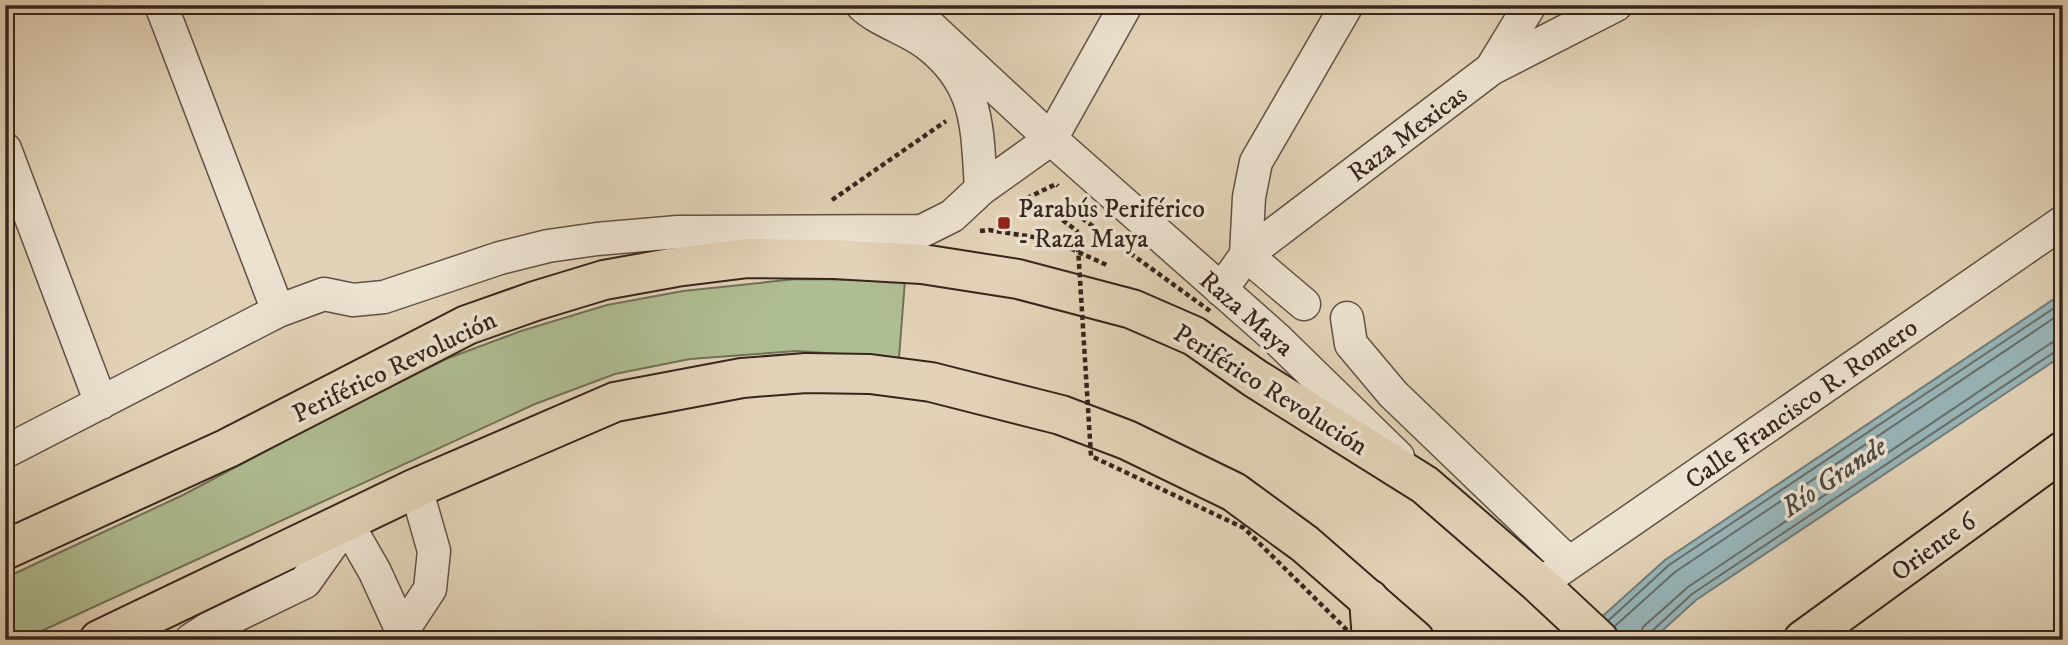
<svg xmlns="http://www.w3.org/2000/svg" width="2068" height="645" viewBox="0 0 2068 645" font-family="'IM FELL DW Pica',serif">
<rect width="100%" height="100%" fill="#e2d2b7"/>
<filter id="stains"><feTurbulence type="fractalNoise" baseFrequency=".00286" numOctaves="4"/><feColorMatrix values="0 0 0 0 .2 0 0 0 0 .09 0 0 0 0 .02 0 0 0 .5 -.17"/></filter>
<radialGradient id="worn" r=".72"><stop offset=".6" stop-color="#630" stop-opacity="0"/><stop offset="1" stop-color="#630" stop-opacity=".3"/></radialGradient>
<path fill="#afbd92" stroke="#727258" stroke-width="2" d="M 796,279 L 905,280 L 899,358 L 797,351 L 690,359 L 615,374 L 535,404 L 22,640 L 5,640 L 5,578 L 183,495 L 334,415 L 446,359 L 521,331 L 607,305 L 683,291 Z"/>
<path fill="#98b5b8" stroke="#717c7a" stroke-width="2" d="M 2063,293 L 2063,355 L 1696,600 L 1652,640 L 1576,640 L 1665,560 Z"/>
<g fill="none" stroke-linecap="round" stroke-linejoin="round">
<path stroke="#676e6a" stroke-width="2" d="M 1609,620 L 1669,565 L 2063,302
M 1615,626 L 1675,572 L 2063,312
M 1639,640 L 1643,627 L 1688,587 L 2051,343 L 2063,341
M 1648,640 L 1651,632 L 1692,594 L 2056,351 L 2063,349"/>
<defs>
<path id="minor" d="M 161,5 L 278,311
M 862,5 C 880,22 908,29 927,44 C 980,84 977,130 981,189
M 907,5 L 1051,139 L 1276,338 L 1398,457
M 1491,69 L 1530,5
M 5,149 L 101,403
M 900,235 L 922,231 L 952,216 L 981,189 L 1051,139 L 1126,5
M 1221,290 L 1246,255 L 1491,69 L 1616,5
M 1304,304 L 1246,255 L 1249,197 L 1256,162 L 1347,5
M 1347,318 L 1351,344 L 1393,394 L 1569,563
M 5,452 L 278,311 L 324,294 L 353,300 L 384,297 L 500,258 L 548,246 L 597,239 L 678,232 L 922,231
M 1539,584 L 2063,222
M 403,630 L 430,589 L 434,551 L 416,488
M 191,640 L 208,629 L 305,582 L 347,523 L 375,572 L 406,640"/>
<path id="major" d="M 1369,599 L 1372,640
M 1803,640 L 2063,451"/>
<path id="highway" d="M 5,550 L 228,448 L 467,325 L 535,301 L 604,280 L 676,267 L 748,258 L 834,259 L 922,264 L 1018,279 L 1132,309 L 1194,336 L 1256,379 L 1425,485 L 1539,584 L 1599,640
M 99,640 L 416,488 L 615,402 L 742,378 L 806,373 L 870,374 L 931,382 L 1061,415 L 1127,440 L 1234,492 L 1305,544 L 1415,640"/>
</defs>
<use href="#minor" stroke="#615144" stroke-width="35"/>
<use href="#major" stroke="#36261d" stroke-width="42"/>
<use href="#highway" stroke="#36261d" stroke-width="42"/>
<path stroke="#36261d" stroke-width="4.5" stroke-dasharray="5 3.5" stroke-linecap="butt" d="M 832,200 L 946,121
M 1019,202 L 1056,184 L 1058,186
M 980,231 L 989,230 L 1052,240 L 1109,266"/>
<use href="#minor" stroke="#ece2d0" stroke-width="32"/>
<use href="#major" stroke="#e2d2b7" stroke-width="38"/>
<use href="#highway" stroke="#e2d2b7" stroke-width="38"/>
<path stroke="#36261d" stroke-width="4.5" stroke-dasharray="5 3.5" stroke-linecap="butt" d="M 1210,311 L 1065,206 L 1060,218 L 1077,231 L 1091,456 L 1244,528 L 1357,640"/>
</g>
<rect fill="#8f2418" stroke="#ece2d0" stroke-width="2.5" x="997" y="216" width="14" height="14" rx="3.5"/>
<g text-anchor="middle" stroke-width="7" stroke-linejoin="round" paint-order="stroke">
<g font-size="26" fill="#36261d" stroke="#ece2d0">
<text transform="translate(1407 133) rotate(-37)" y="9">Raza Mexicas</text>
<text transform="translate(1247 313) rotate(41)" y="9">Raza Maya</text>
<text transform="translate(394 366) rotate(-26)" y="9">Periférico Revolución</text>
<text transform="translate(1271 389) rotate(32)" y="9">Periférico Revolución</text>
<text transform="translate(1801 403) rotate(-35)" y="9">Calle Francisco R. Romero</text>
<text transform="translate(1933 546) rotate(-36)" y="9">Oriente 6</text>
</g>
<g font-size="26" fill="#36261d" stroke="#ece2d0" text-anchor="start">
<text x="1018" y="217">Parabús Periférico<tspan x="1018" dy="30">- Raza Maya</tspan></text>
</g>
<g font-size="28" font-style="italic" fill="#4e4a44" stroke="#ece2d0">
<text transform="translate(1833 476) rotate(-34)" y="10">Río Grande</text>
</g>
</g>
<rect width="2068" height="645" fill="none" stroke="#e2d2b7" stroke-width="28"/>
<rect x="7" y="7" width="2054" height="631" fill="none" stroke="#36261d" stroke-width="3.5"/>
<rect x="14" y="14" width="2040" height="617" fill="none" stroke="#36261d" stroke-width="2"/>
<rect width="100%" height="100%" filter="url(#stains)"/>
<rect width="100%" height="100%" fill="url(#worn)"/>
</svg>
